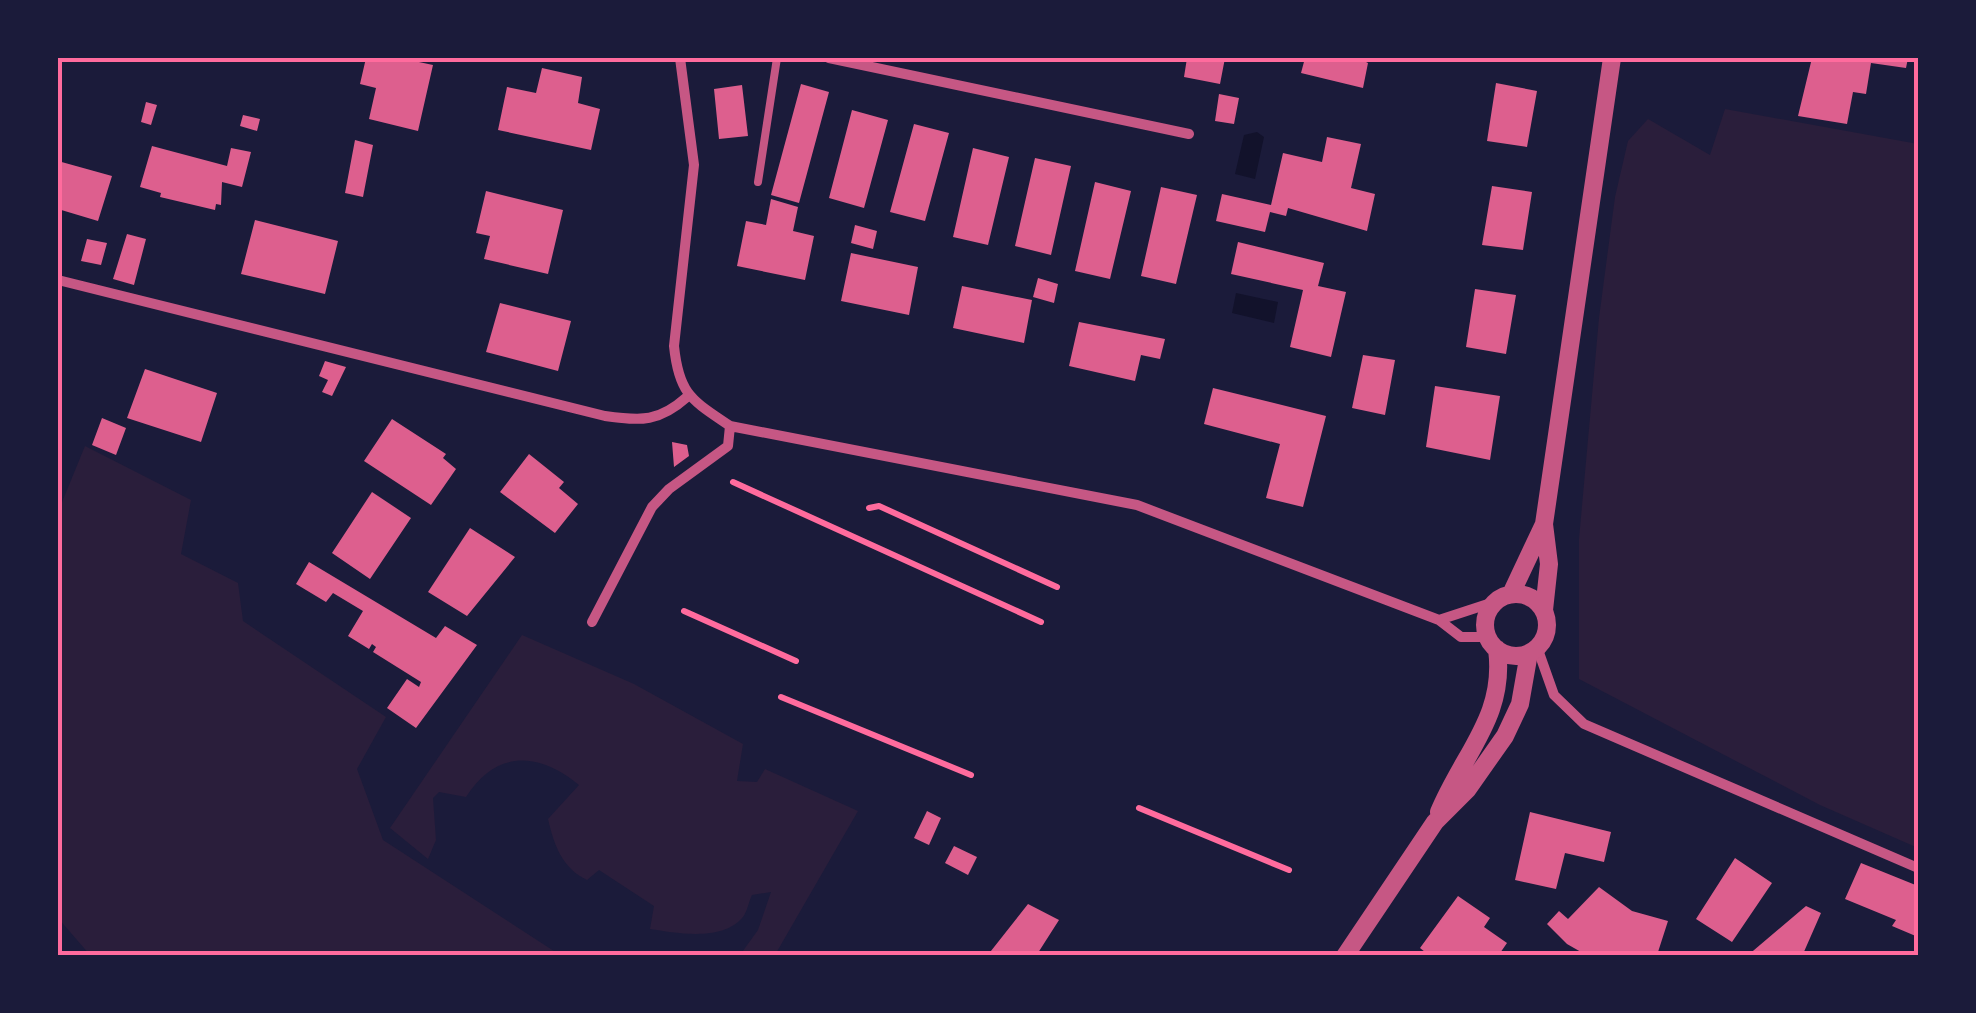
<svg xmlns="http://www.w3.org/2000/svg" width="1976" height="1013" viewBox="0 0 1976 1013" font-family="'Open Sans',sans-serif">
<rect width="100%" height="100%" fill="#1b1b3a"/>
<path fill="#2a1e3b" d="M 1725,109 L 1918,144 L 1918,848 L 1820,805 L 1579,679 L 1579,539 L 1599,318 L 1615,197 L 1628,141 L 1648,119 L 1710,155 Z
M 85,446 L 191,500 L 181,554 L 238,583 L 243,621 L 386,717 L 357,769 L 383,840 L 560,955 L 90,955 L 58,918 L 58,512 Z
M 522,635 L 634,684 L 743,744 L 737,781 L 757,782 L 765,769 L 858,811 L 775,955 L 740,955 L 758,930 L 771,892 L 752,895 C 749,901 747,912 743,917 C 722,942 677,933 650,929 L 654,906 L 599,870 L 587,880 C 562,868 554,845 548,819 L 579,785 C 538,751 496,750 466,797 L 439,792 L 433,798 L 436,840 L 428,859 L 390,828 Z"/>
<path fill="#12122b" d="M 1257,132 L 1264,137 L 1255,179 L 1235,174 L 1244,135 Z
M 1236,293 L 1278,302 L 1274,323 L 1232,313 Z"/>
<path fill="#dd5f8e" d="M 366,58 L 400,58 L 433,65 L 418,131 L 369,119 L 376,88 L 360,84 Z
M 1187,58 L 1225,58 L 1220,84 L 1184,77 Z
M 1305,58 L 1358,58 L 1368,63 L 1363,88 L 1301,73 Z
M 1812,58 L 1908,58 L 1906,68 L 1871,63 L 1866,94 L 1853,92 L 1847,124 L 1798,116 Z
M 542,68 L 582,77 L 578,103 L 600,109 L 591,150 L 498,130 L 507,87 L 536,93 Z
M 1496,83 L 1537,91 L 1527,147 L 1487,141 Z
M 801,84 L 829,92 L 799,203 L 771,195 Z
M 742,85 L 748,136 L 719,139 L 714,89 Z
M 1219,94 L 1239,98 L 1234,124 L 1215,121 Z
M 146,102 L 157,105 L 151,125 L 141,122 Z
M 852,110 L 888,120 L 864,208 L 829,198 Z
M 243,115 L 260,119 L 257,131 L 240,126 Z
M 914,124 L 949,133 L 925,221 L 890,212 Z
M 1327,137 L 1361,144 L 1351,188 L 1375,194 L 1367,231 L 1288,208 L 1286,216 L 1270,212 L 1265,232 L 1216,221 L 1222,194 L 1271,205 L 1283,153 L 1322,162 Z
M 355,140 L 373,145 L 363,197 L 345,193 Z
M 152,146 L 227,166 L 231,148 L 251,152 L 242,187 L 222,182 L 221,205 L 216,204 L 215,210 L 160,197 L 161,193 L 140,187 Z
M 973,148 L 1009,157 L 988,245 L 953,237 Z
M 1035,158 L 1071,166 L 1051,255 L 1015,246 Z
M 58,161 L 112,176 L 98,221 L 58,209 Z
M 1095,182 L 1131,191 L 1110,279 L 1075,271 Z
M 1492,186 L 1532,192 L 1523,250 L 1482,245 Z
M 1161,187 L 1197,195 L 1176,284 L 1141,276 Z
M 486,191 L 563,210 L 548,274 L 484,259 L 490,236 L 476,233 Z
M 771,199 L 798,207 L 793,231 L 814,236 L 805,280 L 737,266 L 746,221 L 766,225 Z
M 255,220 L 338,241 L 325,294 L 241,274 Z
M 855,225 L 877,231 L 873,249 L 851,243 Z
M 127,234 L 146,239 L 134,285 L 113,279 Z
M 87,239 L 107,243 L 101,265 L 81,261 Z
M 1238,242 L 1324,263 L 1318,286 L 1346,292 L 1331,357 L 1290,347 L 1303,290 L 1231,274 Z
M 851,253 L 918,267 L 909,315 L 841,301 Z
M 1038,278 L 1058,284 L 1054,303 L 1033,297 Z
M 962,286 L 1032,300 L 1024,343 L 953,328 Z
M 1475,289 L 1516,295 L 1506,354 L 1466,347 Z
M 500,303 L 571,321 L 558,371 L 486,352 Z
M 1079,322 L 1165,339 L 1160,359 L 1141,355 L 1135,381 L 1069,366 Z
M 1363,355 L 1395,360 L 1385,415 L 1352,408 Z
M 325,361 L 346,367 L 332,396 L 322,392 L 328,380 L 319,376 Z
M 145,369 L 217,393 L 201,442 L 127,418 Z
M 1435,386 L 1500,396 L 1490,460 L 1426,447 Z
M 1213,388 L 1326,416 L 1303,507 L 1266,498 L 1280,444 L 1204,424 Z
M 102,418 L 126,428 L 116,455 L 92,445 Z
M 392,419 L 446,454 L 443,458 L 456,469 L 431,505 L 364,461 Z
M 672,442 L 687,445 L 689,456 L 674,467 Z
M 529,454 L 564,482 L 559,488 L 578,504 L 555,533 L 500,492 Z
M 372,492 L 411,518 L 370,579 L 332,553 Z
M 470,528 L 515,557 L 467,616 L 428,592 Z
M 309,562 L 436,638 L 445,626 L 477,645 L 416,728 L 387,708 L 407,679 L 419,687 L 421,682 L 373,652 L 376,647 L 372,644 L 369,649 L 348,636 L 363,611 L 333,593 L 326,602 L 296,584 Z
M 927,811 L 941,818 L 929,845 L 914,838 Z
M 1530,812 L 1611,832 L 1604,862 L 1565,853 L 1556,889 L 1515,880 Z
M 954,846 L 977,857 L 968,875 L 945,863 Z
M 1735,858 L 1772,883 L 1732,942 L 1696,919 Z
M 1861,863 L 1918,886 L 1918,937 L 1892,926 L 1896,920 L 1845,899 Z
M 1599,887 L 1632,911 L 1668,921 L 1658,952 L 1666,956 L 1588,956 L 1567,944 L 1547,924 L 1559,911 L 1568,919 Z
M 1458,896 L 1490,918 L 1484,927 L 1507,943 L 1498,956 L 1430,956 L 1420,948 Z
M 1028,904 L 1059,920 L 1036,956 L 987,956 Z
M 1806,906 L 1821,913 L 1803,954 L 1747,956 Z"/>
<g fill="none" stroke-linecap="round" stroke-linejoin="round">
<path stroke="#ff6b9d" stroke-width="6" d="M 733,482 L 1041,622
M 869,508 L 879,506 L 1057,587
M 684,611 L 796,661
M 781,697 L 971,775
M 1139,808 L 1289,870"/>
<path stroke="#c65784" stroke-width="8" d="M 758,182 L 777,58"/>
<path stroke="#c65784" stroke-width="10" d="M 680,58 L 694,165 L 674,346 C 679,395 692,400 730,426 L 1137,505 L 1439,620
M 829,58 L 1189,134
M 58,280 L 605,416 C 642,421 659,422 687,397
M 592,622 L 652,507 L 669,489 L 728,446 L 730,426
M 1488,637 L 1461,637 L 1439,620 L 1494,602
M 1537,647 L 1554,695 L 1584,724 L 1918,868"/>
<path stroke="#c65784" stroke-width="18" d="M 1544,524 L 1612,58
M 1511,594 L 1544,524 L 1549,564 L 1544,610
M1485 625a31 31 0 1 1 62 0a31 31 0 1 1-62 0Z
M 1439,812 C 1464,752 1506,716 1497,649
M 1345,956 L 1435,822 L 1467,790 L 1505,736 L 1520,704 L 1529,653"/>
</g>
<rect width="1976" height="1013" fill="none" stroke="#1b1b3a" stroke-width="120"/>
<rect x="60" y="60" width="1856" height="893" fill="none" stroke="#ff6b9d" stroke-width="4"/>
</svg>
